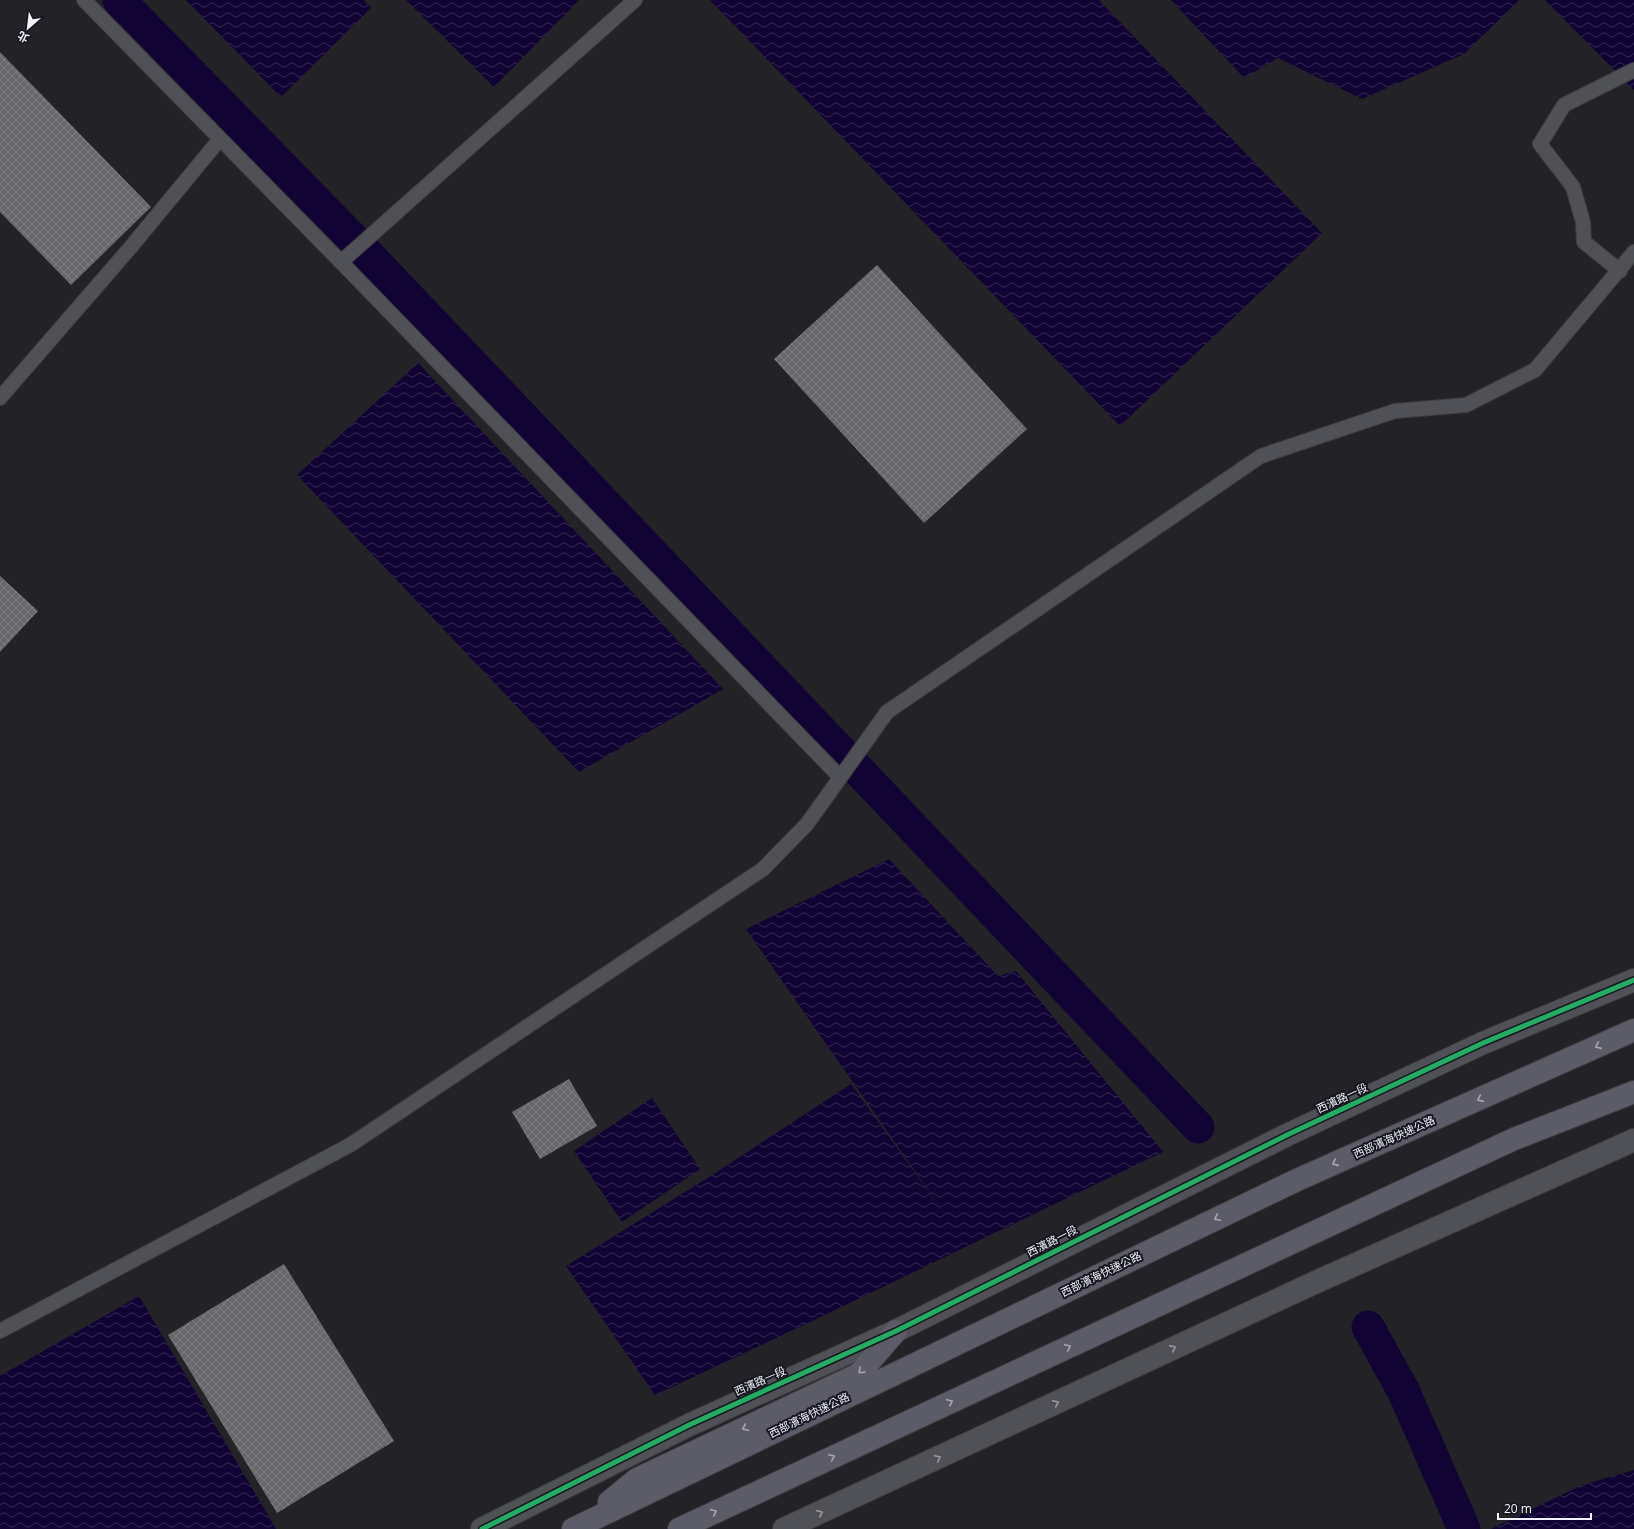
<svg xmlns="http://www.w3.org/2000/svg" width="1634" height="1529" viewBox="0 0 1634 1529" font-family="'Open Sans','Noto Sans TC',sans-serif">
<defs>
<pattern id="water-waves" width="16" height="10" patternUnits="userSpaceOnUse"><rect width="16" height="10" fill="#110434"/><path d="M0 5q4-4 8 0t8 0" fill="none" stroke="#342952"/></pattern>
<pattern id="building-cross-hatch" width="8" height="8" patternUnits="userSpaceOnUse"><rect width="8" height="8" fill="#67676c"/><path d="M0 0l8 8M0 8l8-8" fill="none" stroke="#7d7d82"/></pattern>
</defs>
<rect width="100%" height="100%" fill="#222227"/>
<path fill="url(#water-waves)" d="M 186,0 L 364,0 L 371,8 L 281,97 Z
M 406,0 L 579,0 L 494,87 Z
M 710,0 L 1099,0 L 1322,233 L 1120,426 Z
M 1171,0 L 1519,0 L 1464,54 L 1362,99 L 1278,58 L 1244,78 Z
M 1545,0 L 1634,0 L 1634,90 Z
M 418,363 L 723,689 L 579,772 L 297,475 Z
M 889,859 L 998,976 L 1016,971 L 1163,1152 C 994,1233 825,1316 655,1395 L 566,1266 L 709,1177 L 851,1084 L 949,1220 L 746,929 Z
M 652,1098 L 700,1169 L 622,1222 L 574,1151 Z
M 139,1296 L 276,1529 L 0,1529 L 0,1376 Z
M 1634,1470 L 1634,1529 L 1491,1529 L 1582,1485 Z"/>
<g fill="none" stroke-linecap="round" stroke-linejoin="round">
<path stroke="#110434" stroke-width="33" d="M 119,0 L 355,241 L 1198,1127
M 1368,1327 L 1404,1392 L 1464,1529"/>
</g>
<path fill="url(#building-cross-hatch)" d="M 0,52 L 151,207 L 71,285 L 0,212 Z
M 877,265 L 1027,429 L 924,523 L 774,359 Z
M 0,576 L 38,611 L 0,652 Z
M 569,1079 L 597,1126 L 540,1159 L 512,1112 Z
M 284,1264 L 394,1441 L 277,1513 L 168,1335 Z"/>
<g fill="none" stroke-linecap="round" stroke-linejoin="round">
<defs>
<path id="lane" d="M 84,0 L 341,262 L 840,777
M 341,262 L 635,0
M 1620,271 L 1584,242 L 1583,222 L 1573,187 L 1540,144 L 1564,105 L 1634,70
M 0,398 L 130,248 L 220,139
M 0,1331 L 350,1145 L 763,869 L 807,824 L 887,712 L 1261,456 L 1395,411 L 1466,405 L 1535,370 L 1634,252"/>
<path id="secondary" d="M 482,1529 L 689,1425 L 896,1331 L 1289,1134 L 1483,1043 L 1634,980
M 784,1529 L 1316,1282 L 1634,1140"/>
<path id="highway" d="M 609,1502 L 637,1479 L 859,1374 L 896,1331
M 573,1529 L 1297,1180 L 1634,1030
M 679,1529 L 1514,1139 L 1634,1092"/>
</defs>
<use href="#lane" stroke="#3e3e42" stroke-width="16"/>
<use href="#secondary" stroke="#3e3e42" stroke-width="24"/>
<use href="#highway" stroke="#3e3e42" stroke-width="24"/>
<use href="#lane" stroke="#505156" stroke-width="14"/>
<use href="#secondary" stroke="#505156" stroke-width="22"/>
<use href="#highway" stroke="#5c5b68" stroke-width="22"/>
<defs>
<path id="cycleway" d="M 482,1529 L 689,1425 L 896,1331 L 1289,1134 L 1483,1043 L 1634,980"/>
</defs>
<use href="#cycleway" stroke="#161621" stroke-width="8"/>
<use href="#cycleway" stroke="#26ab63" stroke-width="5"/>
</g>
<defs><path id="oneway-chevron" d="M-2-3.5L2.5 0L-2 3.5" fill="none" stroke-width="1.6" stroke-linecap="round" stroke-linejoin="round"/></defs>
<g stroke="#a7a7b2">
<use href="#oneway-chevron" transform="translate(1598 1046) rotate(156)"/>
<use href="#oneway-chevron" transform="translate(1480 1099) rotate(156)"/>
<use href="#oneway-chevron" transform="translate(1335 1163) rotate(156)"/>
<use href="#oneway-chevron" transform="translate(1217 1218) rotate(154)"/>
<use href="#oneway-chevron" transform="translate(1068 1347) rotate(-25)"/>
<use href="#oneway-chevron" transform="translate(861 1371) rotate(136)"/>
<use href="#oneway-chevron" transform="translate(950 1402) rotate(-25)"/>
<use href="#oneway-chevron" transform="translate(745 1428) rotate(155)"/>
<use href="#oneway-chevron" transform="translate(832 1457) rotate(-25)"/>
<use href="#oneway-chevron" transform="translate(714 1512) rotate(-25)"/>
</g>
<g stroke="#999aa0">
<use href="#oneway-chevron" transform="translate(1173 1348) rotate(-25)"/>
<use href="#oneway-chevron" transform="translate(1056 1403) rotate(-25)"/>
<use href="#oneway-chevron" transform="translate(938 1458) rotate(-25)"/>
<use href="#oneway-chevron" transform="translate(820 1513) rotate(-25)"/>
</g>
<g text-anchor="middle" stroke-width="4" stroke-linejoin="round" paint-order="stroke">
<g font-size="11" fill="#f2f3fb" stroke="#161621">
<text transform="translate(1342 1098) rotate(-25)" y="4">西濱路一段</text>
<text transform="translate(1394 1137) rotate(-24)" y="4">西部濱海快速公路</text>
<text transform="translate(1052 1241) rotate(-27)" y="4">西濱路一段</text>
<text transform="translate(1101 1274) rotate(-26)" y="4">西部濱海快速公路</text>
<text transform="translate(760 1381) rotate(-24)" y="4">西濱路一段</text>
<text transform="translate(809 1415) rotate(-26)" y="4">西部濱海快速公路</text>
</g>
</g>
<g transform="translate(28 28) rotate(208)" stroke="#161621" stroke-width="3" paint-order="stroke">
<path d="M0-3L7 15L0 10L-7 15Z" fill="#f2f3fb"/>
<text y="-6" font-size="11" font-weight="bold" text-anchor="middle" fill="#f2f3fb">北</text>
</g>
<path d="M1498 1513v6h93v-6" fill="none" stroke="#f2f3fb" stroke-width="2"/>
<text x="1504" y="1513" font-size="12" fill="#f2f3fb" stroke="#161621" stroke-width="3" paint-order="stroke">20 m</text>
</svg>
